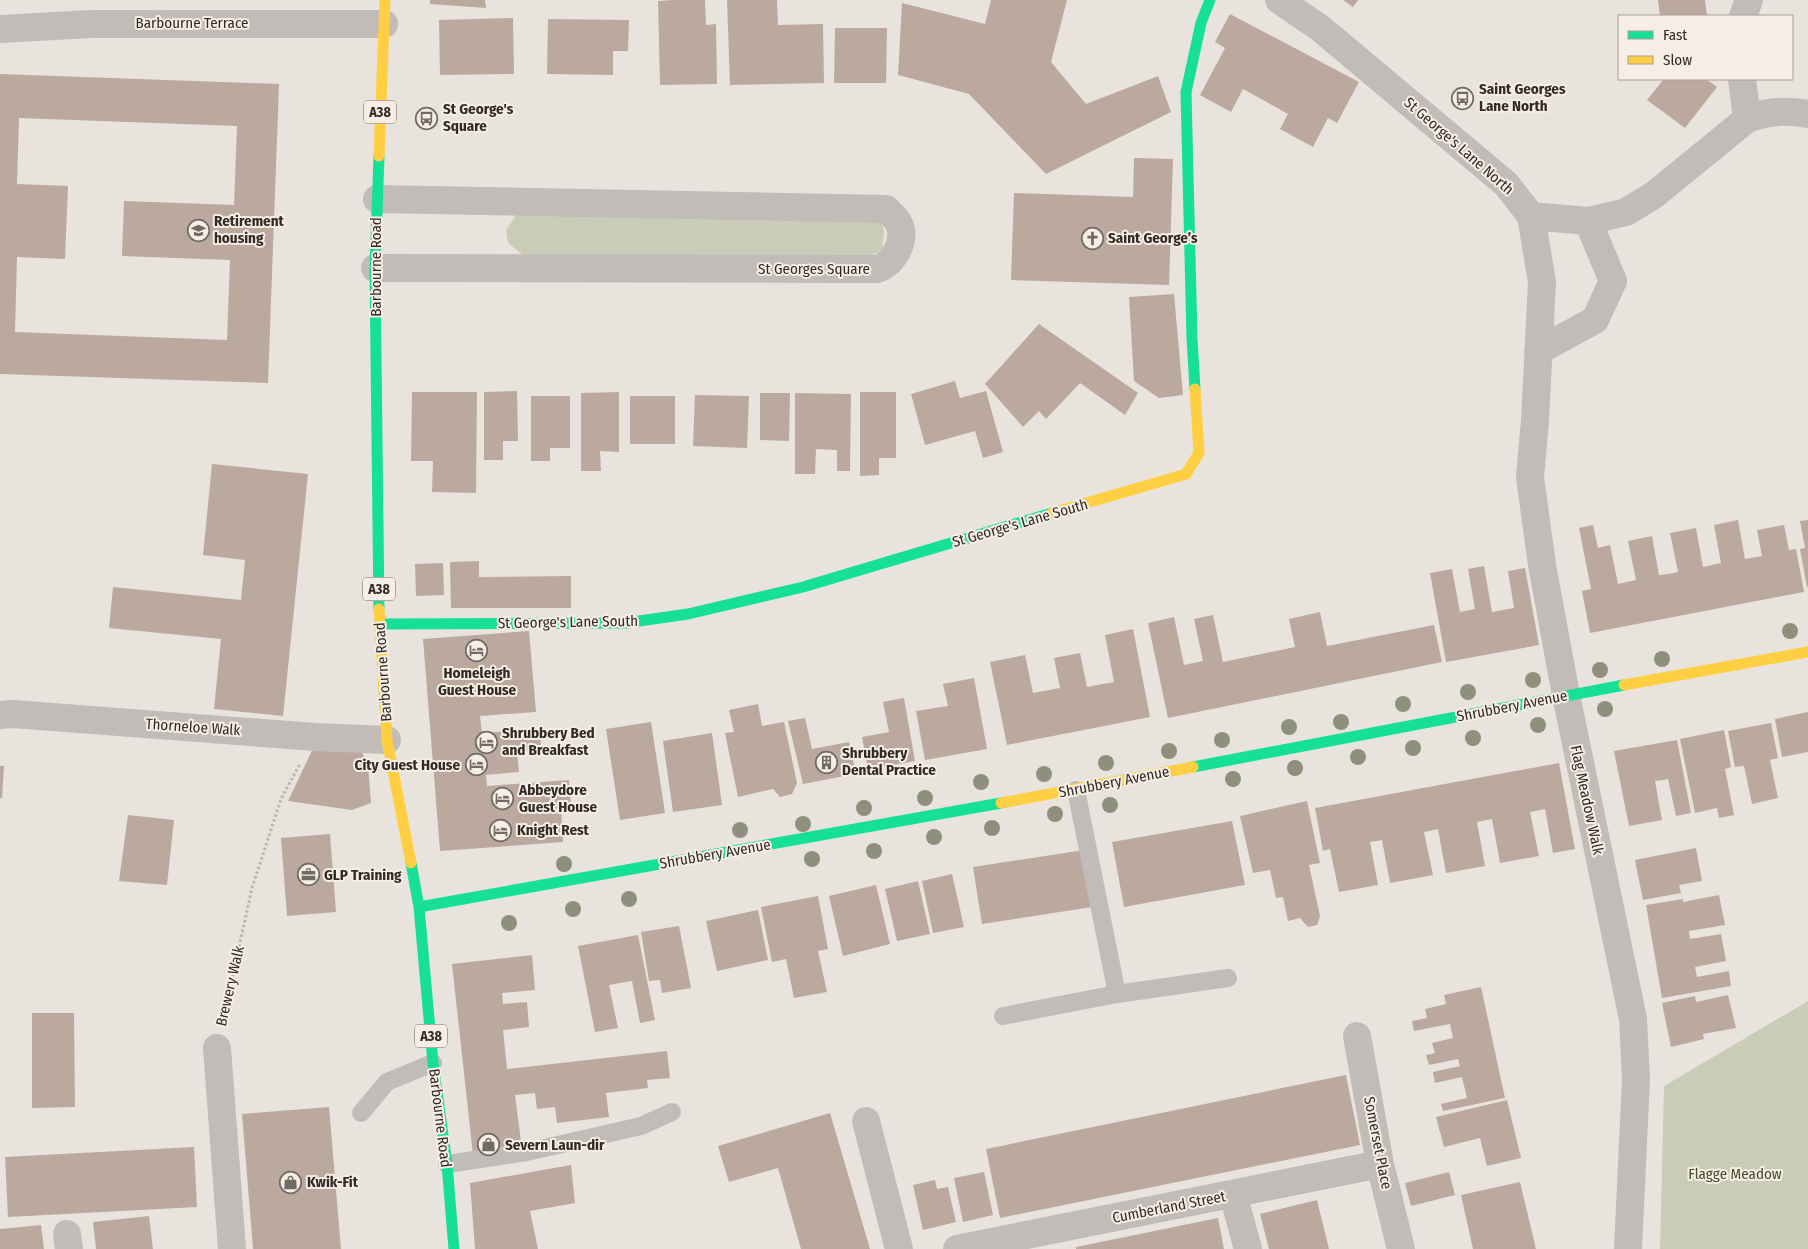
<svg xmlns="http://www.w3.org/2000/svg" width="1808" height="1249" viewBox="0 0 1808 1249" font-family="'Fira Sans Condensed',sans-serif">
<rect width="100%" height="100%" fill="#e9e3dd"/>
<path fill="#c9cdb8" d="M 517,214 L 881,221 L 884,231 L 882,250 L 864,259 L 523,255 L 508,243 L 506,230 Z
M 1808,1001 L 1808,1249 L 1660,1249 L 1664,1086 Z"/>
<path fill="#bba9a0" fill-rule="evenodd" d="M 430,0 L 485,0 L 486,8 L 430,4 Z
M 673,0 L 705,0 L 706,25 L 716,24 L 717,84 L 660,85 L 658,1 Z
M 727,0 L 777,0 L 778,25 L 823,24 L 824,83 L 730,85 Z
M 991,0 L 1067,0 L 1051,62 L 1086,104 L 1158,76 L 1171,112 L 1046,174 L 969,94 L 898,75 L 902,3 L 985,24 Z
M 1343,0 L 1358,0 L 1353,7 Z
M 1658,0 L 1705,0 L 1707,16 L 1660,16 Z
M 1230,14 L 1359,82 L 1337,123 L 1328,118 L 1313,147 L 1280,129 L 1288,114 L 1243,89 L 1231,112 L 1200,95 L 1225,48 L 1215,42 Z
M 513,18 L 514,74 L 440,75 L 439,20 Z
M 548,19 L 629,20 L 628,51 L 613,51 L 613,75 L 547,74 Z
M 835,28 L 887,28 L 886,83 L 834,83 Z
M 0,74 L 279,84 L 268,383 L 0,374 ZM 19,118 L 237,126 L 234,205 L 124,201 L 122,256 L 230,260 L 227,340 L 15,332 L 17,257 L 65,259 L 68,186 L 17,184 Z
M 1664,79 L 1706,79 L 1717,87 L 1685,128 L 1647,100 Z
M 1134,158 L 1173,159 L 1169,285 L 1011,280 L 1014,193 L 1133,197 Z
M 1174,294 L 1183,395 L 1159,398 L 1134,381 L 1129,297 Z
M 1039,324 L 1138,393 L 1125,415 L 1080,383 L 1046,419 L 1039,411 L 1023,427 L 985,384 Z
M 955,381 L 960,398 L 986,391 L 1003,452 L 983,458 L 975,431 L 925,445 L 911,394 Z
M 517,391 L 518,441 L 503,441 L 503,460 L 484,460 L 484,392 Z
M 412,392 L 477,392 L 476,493 L 432,492 L 433,461 L 411,461 Z
M 619,392 L 619,452 L 600,451 L 601,471 L 581,471 L 581,393 Z
M 860,392 L 896,392 L 896,458 L 879,458 L 879,475 L 860,476 Z
M 760,393 L 790,393 L 789,441 L 760,440 Z
M 795,393 L 851,394 L 850,471 L 837,471 L 837,450 L 816,449 L 815,474 L 795,474 Z
M 695,395 L 749,396 L 747,448 L 693,446 Z
M 531,396 L 570,396 L 570,448 L 550,448 L 550,461 L 531,461 Z
M 630,396 L 675,396 L 675,444 L 630,444 Z
M 212,464 L 308,474 L 283,716 L 214,709 L 221,639 L 109,628 L 113,587 L 241,600 L 245,560 L 203,555 Z
M 1738,520 L 1745,559 L 1762,556 L 1757,530 L 1784,525 L 1789,550 L 1796,549 L 1804,592 L 1590,633 L 1582,591 L 1591,589 L 1579,528 L 1593,525 L 1598,548 L 1610,545 L 1618,584 L 1636,580 L 1628,541 L 1652,536 L 1659,575 L 1669,574 L 1678,572 L 1670,533 L 1696,528 L 1703,567 L 1721,563 L 1714,525 Z
M 1808,520 L 1808,587 L 1807,587 L 1800,549 L 1805,548 L 1800,521 Z
M 479,561 L 479,577 L 571,576 L 571,608 L 451,608 L 450,562 Z
M 443,563 L 444,595 L 416,596 L 415,564 Z
M 1484,566 L 1492,612 L 1514,608 L 1508,571 L 1525,568 L 1539,645 L 1446,662 L 1430,573 L 1452,569 L 1460,612 L 1475,609 L 1468,569 Z
M 1320,612 L 1327,646 L 1434,625 L 1442,662 L 1168,718 L 1148,623 L 1174,617 L 1184,665 L 1203,661 L 1194,619 L 1213,615 L 1223,662 L 1295,647 L 1289,619 Z
M 1133,629 L 1150,717 L 1007,745 L 990,662 L 1025,655 L 1033,693 L 1060,688 L 1054,658 L 1080,653 L 1087,687 L 1114,682 L 1105,635 Z
M 529,631 L 536,712 L 480,716 L 482,733 L 540,729 L 541,750 L 517,752 L 519,772 L 486,775 L 487,786 L 569,780 L 571,807 L 561,808 L 563,842 L 440,851 L 423,639 Z
M 974,678 L 987,749 L 925,760 L 916,711 L 948,706 L 943,684 Z
M 904,698 L 915,761 L 868,770 L 862,737 L 889,732 L 883,702 Z
M 758,704 L 762,726 L 784,722 L 797,783 L 792,794 L 780,797 L 773,789 L 738,797 L 725,733 L 734,732 L 729,710 Z
M 1808,712 L 1808,752 L 1782,757 L 1775,719 Z
M 805,718 L 812,749 L 849,742 L 856,774 L 803,784 L 788,721 Z
M 651,722 L 665,813 L 620,820 L 606,729 Z
M 1771,723 L 1778,758 L 1770,760 L 1778,798 L 1752,804 L 1744,766 L 1735,767 L 1728,731 Z
M 1724,730 L 1731,767 L 1725,769 L 1734,815 L 1719,818 L 1717,808 L 1695,813 L 1680,739 Z
M 712,733 L 722,805 L 673,812 L 663,741 Z
M 317,740 L 350,745 L 363,754 L 368,764 L 371,803 L 352,810 L 288,801 Z
M 1677,740 L 1691,813 L 1676,816 L 1668,779 L 1663,780 L 1655,781 L 1662,820 L 1629,826 L 1614,751 Z
M 1559,763 L 1575,849 L 1553,853 L 1545,809 L 1530,812 L 1539,856 L 1500,863 L 1492,819 L 1477,822 L 1485,866 L 1446,873 L 1438,829 L 1424,832 L 1433,875 L 1390,883 L 1382,840 L 1370,842 L 1378,885 L 1339,892 L 1330,849 L 1323,851 L 1315,808 Z
M 0,766 L 4,766 L 2,798 L 0,798 Z
M 1307,801 L 1320,863 L 1309,865 L 1320,916 L 1317,925 L 1308,927 L 1300,918 L 1288,921 L 1283,897 L 1276,898 L 1270,870 L 1253,873 L 1240,816 Z
M 128,815 L 174,820 L 167,885 L 119,881 Z
M 1232,821 L 1245,885 L 1124,907 L 1112,842 Z
M 330,834 L 336,912 L 287,916 L 281,838 Z
M 1696,848 L 1702,881 L 1679,885 L 1681,893 L 1643,900 L 1635,860 Z
M 1084,850 L 1092,907 L 982,924 L 973,867 Z
M 952,874 L 964,927 L 933,933 L 922,881 Z
M 918,881 L 930,934 L 897,941 L 885,889 Z
M 876,885 L 890,944 L 843,956 L 829,896 Z
M 1719,895 L 1725,925 L 1689,931 L 1690,939 L 1721,934 L 1726,961 L 1695,967 L 1697,977 L 1729,971 L 1731,986 L 1662,998 L 1646,905 L 1683,899 L 1683,902 Z
M 818,896 L 828,949 L 818,951 L 827,992 L 794,998 L 786,959 L 772,962 L 761,907 Z
M 758,910 L 768,960 L 717,971 L 706,921 Z
M 679,926 L 691,988 L 662,993 L 660,980 L 649,981 L 641,932 Z
M 638,935 L 655,1020 L 640,1023 L 632,981 L 609,985 L 618,1028 L 595,1032 L 578,946 Z
M 532,955 L 535,990 L 502,993 L 503,1004 L 527,1002 L 529,1027 L 503,1030 L 507,1069 L 667,1051 L 670,1078 L 647,1080 L 648,1088 L 606,1093 L 609,1117 L 557,1123 L 555,1107 L 537,1109 L 535,1093 L 515,1095 L 522,1149 L 473,1155 L 452,964 Z
M 1481,987 L 1505,1098 L 1443,1111 L 1441,1104 L 1467,1098 L 1462,1077 L 1435,1083 L 1433,1072 L 1460,1066 L 1458,1059 L 1429,1065 L 1426,1055 L 1435,1053 L 1432,1043 L 1453,1038 L 1450,1024 L 1414,1031 L 1412,1021 L 1427,1018 L 1425,1009 L 1446,1004 L 1444,995 Z
M 1728,995 L 1736,1028 L 1703,1034 L 1704,1039 L 1671,1047 L 1662,1003 L 1695,996 L 1696,1002 Z
M 32,1013 L 74,1013 L 75,1107 L 32,1108 Z
M 1346,1075 L 1360,1145 L 1000,1218 L 986,1149 Z
M 1507,1100 L 1521,1158 L 1487,1166 L 1480,1138 L 1444,1147 L 1436,1117 Z
M 329,1107 L 341,1249 L 253,1249 L 242,1114 Z
M 830,1113 L 870,1249 L 801,1249 L 778,1168 L 729,1182 L 718,1146 Z
M 194,1147 L 197,1207 L 8,1217 L 5,1157 Z
M 571,1165 L 575,1203 L 530,1211 L 538,1249 L 475,1249 L 470,1183 Z
M 984,1172 L 993,1215 L 963,1222 L 954,1178 Z
M 1449,1172 L 1455,1195 L 1411,1206 L 1405,1183 Z
M 935,1180 L 937,1189 L 948,1187 L 956,1222 L 923,1230 L 913,1185 Z
M 1520,1182 L 1536,1249 L 1473,1249 L 1461,1195 Z
M 1317,1200 L 1329,1249 L 1269,1249 L 1260,1214 Z
M 149,1216 L 153,1249 L 96,1249 L 93,1222 Z
M 1218,1218 L 1224,1249 L 1076,1249 L 1076,1247 Z
M 41,1225 L 44,1249 L 0,1249 L 0,1229 Z"/>
<g fill="none" stroke-linecap="round" stroke-linejoin="round">
<path stroke="#bab4af" stroke-width="3" stroke-dasharray="2.5 2.5" stroke-linecap="butt" d="M 223,1020 L 252,888 L 281,799 L 300,764"/>
<path stroke="#c1bcb7" stroke-width="18" d="M 1076,790 L 1117,994
M 1003,1016 L 1117,994 L 1228,978
M 361,1113 L 387,1082 L 433,1063
M 447,1164 L 527,1152 L 641,1126 L 672,1112"/>
<path stroke="#c1bcb7" stroke-width="28" d="M 1279,0 L 1320,28 L 1506,184 L 1531,216 L 1588,221 L 1626,212 L 1654,195 L 1747,119 C 1767,111 1787,110 1808,114
M 1743,16 L 1749,0
M 0,29 L 91,24 L 384,24
M 1742,79 L 1747,119
M 1531,216 L 1542,282 L 1535,421 L 1530,477 L 1542,565 L 1566,695 L 1633,1019 L 1636,1079 L 1628,1249
M 375,268 L 877,269 C 893,264 907,241 899,224 C 897,219 890,213 886,209 L 377,199
M 1538,351 L 1595,320 L 1613,281 L 1588,221
M 0,715 L 13,714 L 315,737 L 387,740
M 1357,1036 L 1380,1164 L 1401,1249
M 217,1048 L 232,1249
M 866,1121 L 899,1249
M 1233,1194 L 1248,1249
M 67,1234 L 69,1249
M 957,1249 L 1380,1164"/>
<path stroke="#16e098" stroke-width="11" d="M 1195,389 L 1192,338 L 1186,92 L 1201,23 L 1210,0
M 379,609 L 375,268 L 379,156
M 379,624 L 625,623 L 688,614 L 803,587 L 1052,513
M 1193,767 L 1624,685
M 411,863 L 419,907 L 433,1063 L 447,1164 L 454,1249
M 419,907 L 1001,803"/>
<path stroke="#ffcf43" stroke-width="11" d="M 379,156 L 385,0
M 1052,513 L 1186,474 L 1199,453 L 1195,389
M 379,609 L 387,740 L 411,863
M 1624,685 L 1808,652
M 1001,803 L 1193,767"/>
</g>
<g fill="#8c907c">
<circle cx="1790" cy="631" r="8"/>
<circle cx="1662" cy="659" r="8"/>
<circle cx="1600" cy="670" r="8"/>
<circle cx="1533" cy="680" r="8"/>
<circle cx="1468" cy="692" r="8"/>
<circle cx="1403" cy="704" r="8"/>
<circle cx="1605" cy="709" r="8"/>
<circle cx="1341" cy="722" r="8"/>
<circle cx="1538" cy="725" r="8"/>
<circle cx="1289" cy="727" r="8"/>
<circle cx="1473" cy="738" r="8"/>
<circle cx="1222" cy="740" r="8"/>
<circle cx="1413" cy="748" r="8"/>
<circle cx="1169" cy="751" r="8"/>
<circle cx="1358" cy="757" r="8"/>
<circle cx="1106" cy="763" r="8"/>
<circle cx="1295" cy="768" r="8"/>
<circle cx="1044" cy="774" r="8"/>
<circle cx="1233" cy="779" r="8"/>
<circle cx="981" cy="782" r="8"/>
<circle cx="925" cy="798" r="8"/>
<circle cx="1110" cy="805" r="8"/>
<circle cx="864" cy="808" r="8"/>
<circle cx="1055" cy="814" r="8"/>
<circle cx="803" cy="824" r="8"/>
<circle cx="992" cy="828" r="8"/>
<circle cx="740" cy="830" r="8"/>
<circle cx="934" cy="837" r="8"/>
<circle cx="874" cy="851" r="8"/>
<circle cx="812" cy="859" r="8"/>
<circle cx="564" cy="864" r="8"/>
<circle cx="629" cy="899" r="8"/>
<circle cx="573" cy="909" r="8"/>
<circle cx="509" cy="923" r="8"/>
</g>
<defs>
<symbol id="bus-ring" viewBox="-11 -11 22 22"><circle r="9.5" fill="#f6eee4" stroke="#716b66" stroke-width="1.5"/><path d="M-5-6H5V4H4V6H2V4H-2V6H-4V4H-5ZM-3.5-4V0h7V-4ZM-3.5 1.2v1.5H-2V1.2ZM2 1.2v1.5H3.5V1.2Z" fill="#716b66"/></symbol>
<symbol id="university-ring" viewBox="-11 -11 22 22"><circle r="9.5" fill="#f6eee4" stroke="#716b66" stroke-width="1.5"/><path d="M0-5L7-2L0 1L-7-2ZM-4 1L0 2.5L4 1V4Q0 6-4 4Z" fill="#716b66"/></symbol>
<symbol id="church-ring" viewBox="-11 -11 22 22"><circle r="9.5" fill="#f6eee4" stroke="#716b66" stroke-width="1.5"/><path d="M-1.2-6h2.4v3.5h3.3v2.4h-3.3V6h-2.4V-.1h-3.3v-2.4h3.3Z" fill="#716b66"/></symbol>
<symbol id="hotel-ring" viewBox="-11 -11 22 22"><circle r="9.5" fill="#f6eee4" stroke="#716b66" stroke-width="1.5"/><path d="M-6-4.5h1.5V1H6V5H4.5V3h-9V5H-6ZM-4 0a1.8 1.8 0 1 1 3.6 0ZM.5 0V-2.5h3Q6-2.5 6 0Z" fill="#716b66"/></symbol>
<symbol id="building-ring" viewBox="-11 -11 22 22"><circle r="9.5" fill="#f6eee4" stroke="#716b66" stroke-width="1.5"/><path d="M-4-6H4V6H1V3H-1V6H-4ZM-2.5-4.3h1.7v1.8h-1.7ZM.8-4.3h1.7v1.8H.8ZM-2.5-1h1.7V.8h-1.7ZM.8-1h1.7V.8H.8Z" fill="#716b66"/></symbol>
<symbol id="office-ring" viewBox="-11 -11 22 22"><circle r="9.5" fill="#f6eee4" stroke="#716b66" stroke-width="1.5"/><path d="M-6-3h4V-5.5h4V-3h4V5H-6ZM-1-4.5V-3h2v-1.5ZM-6 0V1H6V0Z" fill="#716b66"/></symbol>
<symbol id="shop-ring" viewBox="-11 -11 22 22"><circle r="9.5" fill="#f6eee4" stroke="#716b66" stroke-width="1.5"/><path d="M-5-2.5h2.3a2.7 3.5 0 0 1 5.4 0H5L5.5 6h-11ZM-1.5-2.5h3a1.5 2.3 0 0 0-3 0Z" fill="#716b66"/></symbol>
</defs>
<g fill-rule="evenodd">
<use href="#bus-ring" x="1450" y="86" width="25" height="25"/>
<use href="#bus-ring" x="414" y="106" width="25" height="25"/>
<use href="#university-ring" x="186" y="218" width="25" height="25"/>
<use href="#church-ring" x="1080" y="226" width="25" height="25"/>
<use href="#hotel-ring" x="464" y="638" width="25" height="25"/>
<use href="#hotel-ring" x="474" y="730" width="25" height="25"/>
<use href="#building-ring" x="814" y="750" width="25" height="25"/>
<use href="#hotel-ring" x="464" y="752" width="25" height="25"/>
<use href="#hotel-ring" x="490" y="786" width="25" height="25"/>
<use href="#hotel-ring" x="488" y="818" width="25" height="25"/>
<use href="#office-ring" x="296" y="862" width="25" height="25"/>
<use href="#shop-ring" x="476" y="1132" width="25" height="25"/>
<use href="#shop-ring" x="278" y="1170" width="25" height="25"/>
</g>
<g text-anchor="middle" stroke-width="4" stroke-linejoin="round" paint-order="stroke">
<g fill="#f6eee4" stroke="#6c655f" stroke-width="1">
<rect x="364" y="100.5" width="32" height="23" rx="4"/>
<rect x="363" y="577.5" width="32" height="23" rx="4"/>
<rect x="415" y="1024.5" width="32" height="23" rx="4"/>
</g>
<g font-size="14" font-weight="bold" fill="#312a26">
<text x="380" y="117">A38</text>
<text x="379" y="594">A38</text>
<text x="431" y="1041">A38</text>
</g>
<g font-size="15" fill="#312a26" stroke="#f6eee4">
<text x="192" y="28">Barbourne Terrace</text>
<text transform="translate(1459 146) rotate(41)" y="5">St George's Lane North</text>
<text transform="translate(376 267) rotate(-90)" y="5">Barbourne Road</text>
<text x="814" y="274">St Georges Square</text>
<text transform="translate(1020 523) rotate(-16)" y="5">St George's Lane South</text>
<text transform="translate(568 622) rotate(-1)" y="5">St George's Lane South</text>
<text transform="translate(383 672) rotate(-94)" y="5">Barbourne Road</text>
<text transform="translate(1512 706) rotate(-11)" y="5">Shrubbery Avenue</text>
<text transform="translate(193 727) rotate(4)" y="5">Thorneloe Walk</text>
<text transform="translate(1114 782) rotate(-11)" y="5">Shrubbery Avenue</text>
<text transform="translate(1587 800) rotate(78)" y="5">Flag Meadow Walk</text>
<text transform="translate(715 854) rotate(-10)" y="5">Shrubbery Avenue</text>
<text transform="translate(230 986) rotate(-77)" y="5">Brewery Walk</text>
<text transform="translate(440 1118) rotate(83)" y="5">Barbourne Road</text>
<text transform="translate(1378 1143) rotate(79)" y="5">Somerset Place</text>
<text transform="translate(1169 1207) rotate(-11)" y="5">Cumberland Street</text>
</g>
<g font-size="15" font-weight="bold" fill="#312a26" stroke="#f6eee4" text-anchor="start">
<text x="1479" y="94">Saint Georges<tspan x="1479" dy="17">Lane North</tspan></text>
<text x="443" y="114">St George's<tspan x="443" dy="17">Square</tspan></text>
<text x="214" y="226">Retirement<tspan x="214" dy="17">housing</tspan></text>
<text x="1108" y="243">Saint George’s</text>
<text x="477" y="678" text-anchor="middle">Homeleigh<tspan x="477" dy="17">Guest House</tspan></text>
<text x="502" y="738">Shrubbery Bed<tspan x="502" dy="17">and Breakfast</tspan></text>
<text x="842" y="758">Shrubbery<tspan x="842" dy="17">Dental Practice</tspan></text>
<text x="460" y="770" text-anchor="end">City Guest House</text>
<text x="519" y="795">Abbeydore<tspan x="519" dy="17">Guest House</tspan></text>
<text x="517" y="835">Knight Rest</text>
<text x="324" y="880">GLP Training</text>
<text x="505" y="1150">Severn Laun-dir</text>
<text x="307" y="1187">Kwik-Fit</text>
</g>
<g font-size="15" fill="#404c2c" stroke="#f6eee4">
<text x="1735" y="1179">Flagge Meadow</text>
</g>
</g>
<rect x="1618" y="15" width="175" height="65" fill="#f6eee4" stroke="#a7a098"/>
<rect x="1628" y="31" width="25" height="8" fill="#16e098" stroke="#a7a098"/>
<text x="1663" y="40" font-size="15" fill="#312a26">Fast</text>
<rect x="1628" y="56" width="25" height="8" fill="#ffcf43" stroke="#a7a098"/>
<text x="1663" y="65" font-size="15" fill="#312a26">Slow</text>
</svg>
